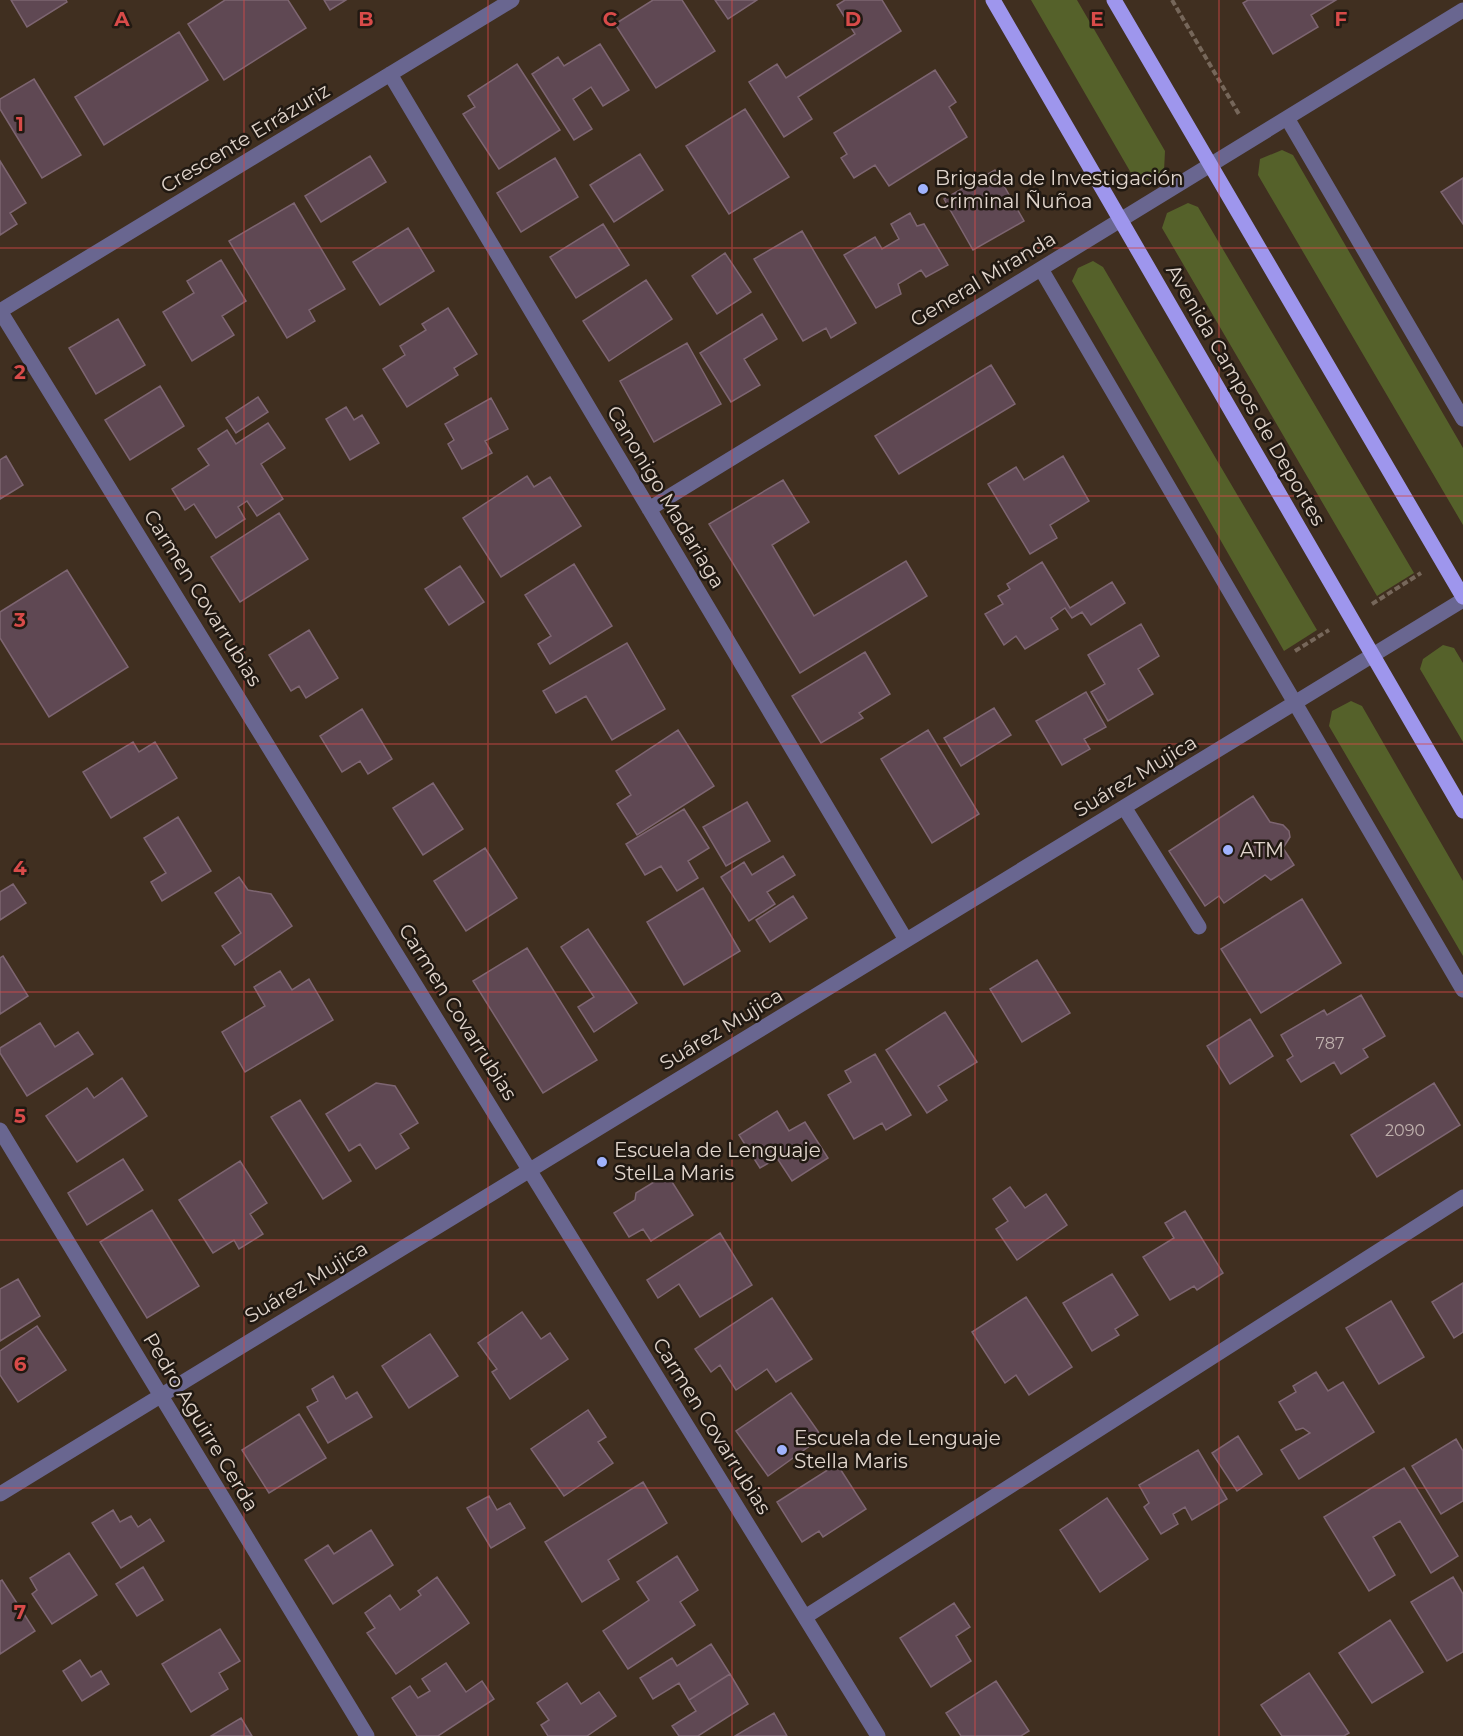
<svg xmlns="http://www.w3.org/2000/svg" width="1463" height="1736" viewBox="0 0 1463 1736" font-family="Montserrat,sans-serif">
<rect width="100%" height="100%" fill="#402f20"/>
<path fill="#55612a" d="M 1031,0 L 1077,0 L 1165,151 L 1164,171 L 1146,180 L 1131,173 Z
M 1282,150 L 1293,155 L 1463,448 L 1463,525 L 1258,175 L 1260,159 Z
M 1188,203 L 1198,207 L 1414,573 L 1377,596 L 1162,228 L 1167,213 Z
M 1093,261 L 1103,267 L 1317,630 L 1284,651 L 1072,281 L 1078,268 Z
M 1443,645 L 1454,648 L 1463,663 L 1463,742 L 1420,669 L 1423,659 Z
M 1351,701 L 1362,706 L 1463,881 L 1463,956 L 1329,726 L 1332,711 Z"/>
<path fill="#5f4853" stroke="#7d6571" stroke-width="1.5" d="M 11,0 L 66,0 L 67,2 L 27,27 Z
M 225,0 L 288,0 L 306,28 L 224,80 L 188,24 Z
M 324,0 L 346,0 L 330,10 Z
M 653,0 L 682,0 L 715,51 L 656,88 L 615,24 Z
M 715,0 L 757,0 L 728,19 Z
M 845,0 L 882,0 L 901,31 L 798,97 L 812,119 L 784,137 L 749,82 L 777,64 L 786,78 L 855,34 L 837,5 Z
M 1248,0 L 1336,0 L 1311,15 L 1318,27 L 1273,54 L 1243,3 Z
M 179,32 L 208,80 L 104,145 L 75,97 Z
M 600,44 L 629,90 L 603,106 L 591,87 L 573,99 L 592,129 L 574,140 L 532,74 L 558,57 L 564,66 Z
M 517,64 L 560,130 L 499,169 L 463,114 L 475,107 L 468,96 Z
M 935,70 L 956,102 L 949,107 L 967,137 L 889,186 L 875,165 L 854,178 L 841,158 L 847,154 L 834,133 Z
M 34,79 L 81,155 L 42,178 L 0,109 L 0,99 Z
M 745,109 L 789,177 L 729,214 L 686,146 Z
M 640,154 L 663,190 L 614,222 L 590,185 Z
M 370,156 L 386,182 L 321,222 L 305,196 Z
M 555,158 L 578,197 L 521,232 L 497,193 Z
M 0,161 L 26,203 L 10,213 L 17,224 L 0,235 Z
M 995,170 L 1024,221 L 973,250 L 944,199 Z
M 1463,178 L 1463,224 L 1441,192 Z
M 294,203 L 345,289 L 309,310 L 315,321 L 287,338 L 229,241 Z
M 910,213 L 917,226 L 924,224 L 948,265 L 926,277 L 921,270 L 898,284 L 901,294 L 876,308 L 844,255 L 875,237 L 882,249 L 899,239 L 891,224 Z
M 603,224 L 629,265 L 576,298 L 550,257 Z
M 408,228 L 434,271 L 380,305 L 353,262 Z
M 802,231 L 856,323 L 831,338 L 826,328 L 803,341 L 754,259 Z
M 725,253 L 751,292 L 717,314 L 692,276 Z
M 221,260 L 246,301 L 222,316 L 234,335 L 192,361 L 163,312 L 194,293 L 187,281 Z
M 646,280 L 672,319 L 609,361 L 583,321 Z
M 448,308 L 477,354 L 454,368 L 458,375 L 407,407 L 383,369 L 405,355 L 400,346 L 426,330 L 422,324 Z
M 762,314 L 777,339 L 744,359 L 760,385 L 731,402 L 700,353 Z
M 118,319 L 145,365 L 96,394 L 69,348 Z
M 687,343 L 721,404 L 654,442 L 620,381 Z
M 991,365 L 1015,404 L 899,474 L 875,436 Z
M 160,386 L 184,426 L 130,460 L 105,420 Z
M 258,397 L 268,412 L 236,433 L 226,418 Z
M 491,398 L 508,429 L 485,441 L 492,453 L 462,469 L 448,444 L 454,440 L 445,424 Z
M 346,407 L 354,420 L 362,415 L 379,443 L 350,460 L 326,419 Z
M 268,423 L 285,448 L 261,464 L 283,499 L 257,516 L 247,501 L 238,507 L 245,519 L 216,538 L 194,504 L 185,510 L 172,489 L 209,465 L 198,449 L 227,430 L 236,444 Z
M 6,456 L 23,485 L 0,499 L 0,460 Z
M 1063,456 L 1089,501 L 1050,525 L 1057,538 L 1030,554 L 988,484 L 1016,467 L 1024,480 Z
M 527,476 L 534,487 L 550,477 L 581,526 L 501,577 L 463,518 Z
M 783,480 L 809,522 L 772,545 L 814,616 L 906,561 L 927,596 L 800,673 L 709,524 Z
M 279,513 L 308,559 L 240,602 L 211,557 Z
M 1042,562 L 1070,608 L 1112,582 L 1125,603 L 1091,625 L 1082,612 L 1072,618 L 1065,608 L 1051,618 L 1058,629 L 1025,649 L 1016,636 L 1004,645 L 985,614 L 1003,604 L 998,596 L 1010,589 L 1007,584 Z
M 574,564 L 612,626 L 550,664 L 538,644 L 551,636 L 525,595 Z
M 460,566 L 484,602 L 449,625 L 425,589 Z
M 67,570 L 128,667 L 49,717 L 0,638 L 0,612 Z
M 1141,624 L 1159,656 L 1138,669 L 1153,694 L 1108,721 L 1091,692 L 1105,684 L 1088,655 Z
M 309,630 L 338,678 L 306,698 L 299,686 L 291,691 L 269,655 Z
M 627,643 L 665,709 L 612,740 L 586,696 L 556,713 L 543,691 Z
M 865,652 L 890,694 L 859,713 L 863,718 L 821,743 L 792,696 Z
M 1086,692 L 1106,727 L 1084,739 L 1090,749 L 1062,765 L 1036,721 Z
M 994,708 L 1011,735 L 961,766 L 944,738 Z
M 362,709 L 392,759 L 368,774 L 360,761 L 342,772 L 320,736 Z
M 678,730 L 714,786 L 637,835 L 617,804 L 631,795 L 616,771 Z
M 928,730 L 979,814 L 932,843 L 881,759 Z
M 133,742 L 139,752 L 155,742 L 177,778 L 111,818 L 83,772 Z
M 433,783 L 463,829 L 423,855 L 393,808 Z
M 1253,796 L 1270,822 L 1283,825 L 1289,831 L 1290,837 L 1283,848 L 1294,865 L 1271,880 L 1265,875 L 1224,903 L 1219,896 L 1205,906 L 1169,851 Z
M 747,802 L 770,841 L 726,866 L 703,827 Z
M 684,809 L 709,848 L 688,861 L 698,878 L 677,891 L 661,866 L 645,875 L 626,844 Z
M 178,817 L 211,871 L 162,901 L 151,882 L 166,873 L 144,838 Z
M 485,848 L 517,898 L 466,931 L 434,881 Z
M 783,856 L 795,875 L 767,892 L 775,904 L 749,921 L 721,877 L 744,862 L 752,875 Z
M 239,877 L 248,890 L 271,894 L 292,926 L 235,965 L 222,946 L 241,933 L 215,893 Z
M 13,884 L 26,903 L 0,920 L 0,892 Z
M 703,888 L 740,951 L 684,985 L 647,922 Z
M 793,896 L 807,918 L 770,942 L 756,920 Z
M 1302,899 L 1341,963 L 1261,1013 L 1221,949 Z
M 588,929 L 637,1003 L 594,1032 L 578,1007 L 594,997 L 561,947 Z
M 527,948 L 597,1060 L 543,1093 L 473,981 Z
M 3,956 L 28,996 L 0,1014 L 0,958 Z
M 1037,960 L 1070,1013 L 1022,1042 L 990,989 Z
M 280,971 L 292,990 L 309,979 L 333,1020 L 245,1072 L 222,1032 L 265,1006 L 254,987 Z
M 1361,995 L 1385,1036 L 1363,1049 L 1368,1057 L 1341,1074 L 1334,1062 L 1301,1082 L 1287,1060 L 1293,1056 L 1281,1035 L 1324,1010 L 1327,1015 Z
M 945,1012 L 977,1062 L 938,1086 L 947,1100 L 927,1113 L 886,1050 Z
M 1250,1019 L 1273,1056 L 1230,1084 L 1207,1046 Z
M 40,1023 L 55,1047 L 78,1032 L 93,1054 L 27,1096 L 0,1053 L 0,1048 Z
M 875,1054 L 911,1115 L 886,1130 L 882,1123 L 854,1139 L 828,1095 L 851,1082 L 845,1071 Z
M 122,1078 L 147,1116 L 77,1162 L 46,1116 L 87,1088 L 94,1098 Z
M 376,1083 L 395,1086 L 418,1123 L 400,1134 L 409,1148 L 376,1169 L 360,1144 L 349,1151 L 326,1114 Z
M 1434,1083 L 1460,1125 L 1377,1177 L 1351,1135 Z
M 300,1100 L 351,1181 L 323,1199 L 271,1117 Z
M 777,1111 L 789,1131 L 805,1122 L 828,1158 L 792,1181 L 777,1158 L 760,1168 L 739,1135 Z
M 123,1159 L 143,1190 L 87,1225 L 68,1193 Z
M 240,1161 L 267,1203 L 250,1214 L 263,1234 L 239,1249 L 234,1240 L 213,1253 L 179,1200 Z
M 667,1174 L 693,1215 L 651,1241 L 643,1229 L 629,1237 L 614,1213 L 635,1200 L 636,1193 Z
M 1010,1187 L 1025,1208 L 1046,1194 L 1067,1225 L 1017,1260 L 996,1229 L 1008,1221 L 993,1199 Z
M 152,1210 L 199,1286 L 147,1318 L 100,1242 Z
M 1185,1211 L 1223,1273 L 1197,1290 L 1194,1286 L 1170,1300 L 1143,1257 L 1174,1238 L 1165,1223 Z
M 720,1233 L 752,1285 L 700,1317 L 679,1284 L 658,1298 L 647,1280 Z
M 1112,1274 L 1138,1315 L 1115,1329 L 1119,1335 L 1092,1351 L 1063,1303 Z
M 18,1279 L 40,1316 L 0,1341 L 0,1289 Z
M 1463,1283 L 1463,1332 L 1454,1338 L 1432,1302 Z
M 1026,1297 L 1072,1367 L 1029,1395 L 1016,1375 L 1005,1383 L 972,1332 Z
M 772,1298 L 812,1359 L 776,1382 L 767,1369 L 736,1390 L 720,1365 L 711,1372 L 695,1349 Z
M 1391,1301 L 1424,1357 L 1379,1384 L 1346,1328 Z
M 522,1312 L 541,1339 L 550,1333 L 568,1359 L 510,1399 L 492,1372 L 497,1369 L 478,1343 Z
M 37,1326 L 66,1370 L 18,1402 L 0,1375 L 0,1351 Z
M 430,1334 L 458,1376 L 409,1408 L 382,1366 Z
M 1316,1372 L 1328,1391 L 1343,1382 L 1374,1432 L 1299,1479 L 1281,1450 L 1310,1433 L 1303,1428 L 1296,1430 L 1279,1402 L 1296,1392 L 1293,1386 Z
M 333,1376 L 346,1399 L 357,1392 L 372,1417 L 328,1443 L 307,1407 L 318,1401 L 312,1389 Z
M 791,1393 L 822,1437 L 768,1476 L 736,1431 Z
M 588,1410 L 606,1437 L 598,1442 L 613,1463 L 564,1496 L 531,1449 Z
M 299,1414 L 326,1458 L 269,1493 L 242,1450 Z
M 1238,1436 L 1262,1474 L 1237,1491 L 1212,1453 Z
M 1456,1439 L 1463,1451 L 1463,1501 L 1441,1514 L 1412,1466 Z
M 1198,1450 L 1227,1499 L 1192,1520 L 1185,1507 L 1173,1514 L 1178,1524 L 1161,1534 L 1144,1507 L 1149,1503 L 1139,1485 Z
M 837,1464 L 866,1509 L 823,1537 L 819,1531 L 802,1542 L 777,1502 Z
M 1404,1468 L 1458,1556 L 1431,1573 L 1400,1521 L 1373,1537 L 1395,1575 L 1369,1591 L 1324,1517 Z
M 643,1482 L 667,1523 L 608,1560 L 619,1579 L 582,1602 L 545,1542 Z
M 489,1496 L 497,1510 L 510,1503 L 525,1528 L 491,1548 L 467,1508 Z
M 1107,1498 L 1148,1559 L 1100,1592 L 1060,1530 Z
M 113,1510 L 120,1522 L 131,1516 L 138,1527 L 150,1519 L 164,1541 L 121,1568 L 92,1523 Z
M 371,1530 L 393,1565 L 333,1604 L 305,1560 L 328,1545 L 334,1554 Z
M 69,1553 L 97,1595 L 52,1624 L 32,1594 L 37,1590 L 30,1578 Z
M 677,1556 L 698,1590 L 680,1602 L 695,1625 L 628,1669 L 603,1631 L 649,1600 L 637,1582 Z
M 143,1567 L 163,1600 L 137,1616 L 116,1584 Z
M 437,1577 L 469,1623 L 396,1674 L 367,1633 L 375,1628 L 365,1613 L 390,1595 L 400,1610 L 421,1595 L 418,1591 Z
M 1453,1577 L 1463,1594 L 1463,1652 L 1447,1661 L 1411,1602 Z
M 2,1580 L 35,1631 L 0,1654 L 0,1581 Z
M 954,1603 L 970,1627 L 956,1636 L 971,1661 L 931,1687 L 900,1638 Z
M 1390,1620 L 1423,1672 L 1372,1703 L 1339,1653 Z
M 220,1629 L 240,1661 L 219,1673 L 228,1689 L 191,1712 L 162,1664 Z
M 711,1644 L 730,1674 L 689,1700 L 679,1683 L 653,1699 L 640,1678 L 672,1658 L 677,1666 Z
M 80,1660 L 91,1677 L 101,1671 L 109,1684 L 82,1701 L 63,1671 Z
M 446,1663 L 466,1692 L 482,1681 L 494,1699 L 438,1736 L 417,1736 L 392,1698 L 410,1686 L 418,1698 L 430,1691 L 422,1679 Z
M 1309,1673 L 1349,1733 L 1344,1736 L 1282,1736 L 1261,1705 Z
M 730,1674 L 748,1704 L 698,1736 L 679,1736 L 672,1726 L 696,1711 L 689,1700 Z
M 996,1681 L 1029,1731 L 1021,1736 L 961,1736 L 946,1713 Z
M 567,1683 L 581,1704 L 599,1692 L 616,1716 L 587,1736 L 548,1736 L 541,1725 L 549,1720 L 537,1703 Z
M 774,1713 L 787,1736 L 735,1736 Z
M 241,1718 L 252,1736 L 211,1736 Z"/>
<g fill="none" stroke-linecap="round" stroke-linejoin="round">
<path stroke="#76675a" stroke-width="4" stroke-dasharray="6 3" stroke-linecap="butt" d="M 1172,0 L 1240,116
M 1372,604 L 1421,573
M 1295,651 L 1329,630"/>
<path stroke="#696690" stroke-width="15" d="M 390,74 L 906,940
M 1287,118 L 1463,419
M 1041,269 L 1463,990
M 0,311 L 878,1736
M 0,311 L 512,0
M 649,509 L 1463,10
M 1124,807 L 1199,927
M 0,1130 L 367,1736
M 0,1494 L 1463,600
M 805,1617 L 1463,1197"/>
<path stroke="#9e96ed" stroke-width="15" d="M 993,0 L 1463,811
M 1114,0 L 1463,597"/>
</g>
<path fill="none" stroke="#d84b49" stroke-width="1.5" stroke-opacity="0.55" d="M 244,0 L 244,1736M 488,0 L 488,1736M 732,0 L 732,1736M 975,0 L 975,1736M 1219,0 L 1219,1736M 0,248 L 1463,248M 0,496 L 1463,496M 0,744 L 1463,744M 0,992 L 1463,992M 0,1240 L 1463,1240M 0,1488 L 1463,1488"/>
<g fill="#a0b3fd" stroke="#211912" stroke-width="2">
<circle cx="923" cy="189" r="6"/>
<circle cx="1228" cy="850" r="6"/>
<circle cx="602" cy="1162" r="6"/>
<circle cx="782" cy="1450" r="6"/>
</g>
<g text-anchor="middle" stroke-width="5" stroke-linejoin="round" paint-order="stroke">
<g font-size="16" fill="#c0b2ae">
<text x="1330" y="1049">787</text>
<text x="1405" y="1136">2090</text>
</g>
<g font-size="20" fill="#e1d5cc" stroke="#211912">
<text transform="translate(245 138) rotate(-31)" y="7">Crescente Errázuriz</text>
<text transform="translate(983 279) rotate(-31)" y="7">General Miranda</text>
<text transform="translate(1246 395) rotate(60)" y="7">Avenida Campos de Deportes</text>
<text transform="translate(666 497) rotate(59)" y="7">Canonigo Madariaga</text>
<text transform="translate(203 598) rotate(58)" y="7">Carmen Covarrubias</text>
<text transform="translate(1135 776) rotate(-31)" y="7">Suárez Mujica</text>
<text transform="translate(458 1012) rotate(58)" y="7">Carmen Covarrubias</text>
<text transform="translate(721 1029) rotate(-31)" y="7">Suárez Mujica</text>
<text transform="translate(306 1282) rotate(-31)" y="7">Suárez Mujica</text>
<text transform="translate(201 1422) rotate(59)" y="7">Pedro Aguirre Cerda</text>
<text transform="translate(712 1426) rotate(58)" y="7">Carmen Covarrubias</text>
</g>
<g font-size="20" fill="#e1d5cc" stroke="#211912" text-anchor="start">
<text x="935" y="185">Brigada de Investigación<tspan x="935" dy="23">Criminal Ñuñoa</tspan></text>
<text x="1240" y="857">ATM</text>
<text x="614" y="1157">Escuela de Lenguaje<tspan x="614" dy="23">StelLa Maris</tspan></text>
<text x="794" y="1445">Escuela de Lenguaje<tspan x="794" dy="23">Stella Maris</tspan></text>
</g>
</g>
<g font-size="20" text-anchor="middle" font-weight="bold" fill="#d84b49" stroke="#211912" stroke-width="5" stroke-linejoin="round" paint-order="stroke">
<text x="122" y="26">A</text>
<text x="366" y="26">B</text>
<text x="610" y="26">C</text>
<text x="853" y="26">D</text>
<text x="1097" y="26">E</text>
<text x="1341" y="26">F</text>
<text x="20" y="131">1</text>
<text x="20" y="379">2</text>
<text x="20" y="627">3</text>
<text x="20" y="875">4</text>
<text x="20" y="1123">5</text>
<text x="20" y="1371">6</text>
<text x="20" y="1619">7</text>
</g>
</svg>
